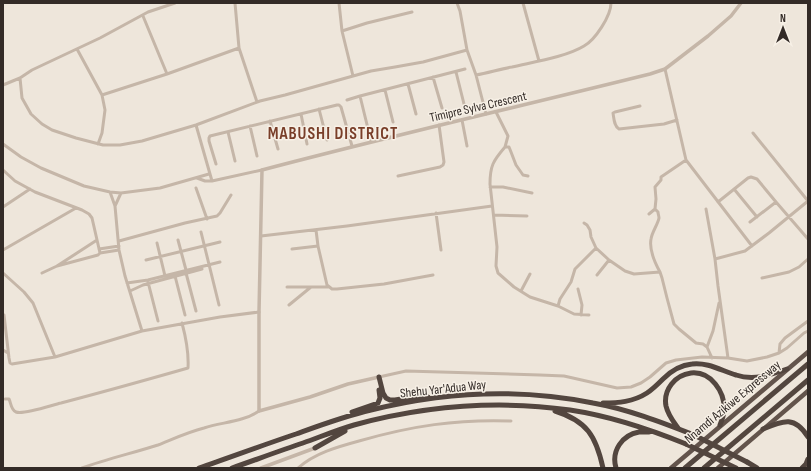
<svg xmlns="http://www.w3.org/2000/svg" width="811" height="471" viewBox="0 0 811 471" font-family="'Sofia Sans Condensed',sans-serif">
<rect width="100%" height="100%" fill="#eee6db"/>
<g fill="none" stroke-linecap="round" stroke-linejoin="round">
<path stroke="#c5b6a8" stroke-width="3" d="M 235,3 L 239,48 L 257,102
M 339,3 L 342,31 L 353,76
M 457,3 L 460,11 L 467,50 L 476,75 L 486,114
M 523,3 L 539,61
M 143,16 L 167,74
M 342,31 L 367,23 L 412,12
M 77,49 L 102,95 L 105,110 L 102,133 L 98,144
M 456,72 L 464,104
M 476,75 C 488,73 500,69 512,67 C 533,62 566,57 584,46 C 595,40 611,16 611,3
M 433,77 L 442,108
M 20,78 L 22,98 L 31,114 L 42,124 L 52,130 L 76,138 L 103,145 L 120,145 L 142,141 L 196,125 L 260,101 L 285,95 L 371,71 L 395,67 L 423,62 L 467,50
M 408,84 L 416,114
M 3,85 L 20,78 L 32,70 L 100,38 L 148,12 L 175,3
M 385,90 L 393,122
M 102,95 L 167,74 L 239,48
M 347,100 L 360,96
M 640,106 L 615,112 L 613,113 C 614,119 614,126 619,129 L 664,124 L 677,120
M 319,109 L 327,140
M 496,112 L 508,136 L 505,147
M 301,114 L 307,144
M 462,120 L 467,146
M 270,121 L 278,149
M 196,125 L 212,181
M 250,126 L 257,156
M 228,132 L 235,161
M 371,141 L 360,96 L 465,69
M 3,144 L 21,157 L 41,168 L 84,186 L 110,192 L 121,193 L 160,188 L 209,174
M 686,160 L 752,246
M 216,164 L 209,141 L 209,138 L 210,136 L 337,105 L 339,105 L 341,107 L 352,146
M 3,170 L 15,181 L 35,192 L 82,210 L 89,214 L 92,218 L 100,253
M 398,176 L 440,167 L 443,165 L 444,162 L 439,125
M 528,176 L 523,175 L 516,165 L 511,152 L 509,147 L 505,147 C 493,161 490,166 490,184 L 497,247 L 496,266 L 498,273 L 514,287 L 530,297 L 558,306 L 560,299 L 571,282 L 575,269 L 596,248
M 197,178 L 205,181 L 212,181 L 262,170
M 490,187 L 503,187 L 532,193
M 196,188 L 207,219
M 734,189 L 757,217
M 110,192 L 115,206 L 119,250 L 125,276 L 142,331
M 718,202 L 748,178 L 751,177 L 757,179 L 776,202 L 808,239
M 115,206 L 121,193
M 3,207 L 30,189
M 655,209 L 656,199 L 655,187 L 661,180 L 661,177 L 686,160 L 665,69
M 706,209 L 715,259
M 436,213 L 441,250
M 649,214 L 655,209 L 658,212 C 658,214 659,216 659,218 C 658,224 652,232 651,239 C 649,250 655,263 660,272
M 494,215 L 527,216
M 750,222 L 776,202
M 584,223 L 587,225 L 590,230 L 591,237 L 596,248 L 609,260 L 625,271 L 634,274 L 660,272 L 662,278 L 667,298 L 674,324 L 679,329 L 696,343 L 703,344 L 707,347 L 712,358
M 316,230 L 318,246 L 327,285 L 332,289 L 337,289 L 384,284 L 433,275
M 201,232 L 219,305
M 261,236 L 347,226 L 492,206
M 178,240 L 186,270
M 119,241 L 185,223 L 217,216 L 220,213 L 231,195
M 157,243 L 165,276
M 99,249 L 119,246
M 292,249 L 318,246
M 3,250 L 76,208
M 146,260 L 220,242
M 57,266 L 98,255 L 100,253 L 119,250
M 3,273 L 24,292 L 33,303 L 55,357
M 42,273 L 57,266 L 97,240
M 186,273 L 196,311
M 597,275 L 609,260
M 175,276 L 185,315
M 762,278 L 789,272 L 799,267 L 808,259
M 148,282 L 158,321
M 127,283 L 148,280 L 220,262
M 287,287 L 311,287
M 578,289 L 582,305 L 581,315
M 130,291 L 143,285 L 202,269
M 521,291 L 530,274
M 289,305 L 311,287 L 329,287
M 558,306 L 574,314 L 589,315
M 4,315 L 9,358 L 10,363 L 12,364 L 55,357 L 142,331 L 220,317 L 259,312
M 707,347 L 713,331 L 719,303
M 3,350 L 8,353
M 779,353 L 780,344 L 785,338 L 808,321
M 728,358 L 718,286 L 715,259 L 745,251 L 769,233 L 808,201 L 753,133
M 379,377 L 406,371 L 540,375 L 564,376 L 617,388 L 631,387 L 641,383 L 650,377 L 666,363 L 676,360 L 702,357 L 728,358 L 747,361 L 767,357 L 779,353 L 787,348 L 804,333 L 808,331
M 5,399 L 9,399 C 11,403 11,410 16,412 C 24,415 52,405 61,403 C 103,392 146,380 188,368 C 189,352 186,338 182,323
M 82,468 C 107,459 133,453 158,445 C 173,439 188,432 204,428 C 222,422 243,422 259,411
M 298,468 C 315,453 337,447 359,441 C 411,426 457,419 511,421"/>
<path stroke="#c5b6a8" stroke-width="3.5" d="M 379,377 L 348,384 L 310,397 L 259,411 L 259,312 L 262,170 C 391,136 521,106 650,74 L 665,69 L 708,36 L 731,16 L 741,3
M 261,468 L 315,448"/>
<path stroke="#63544c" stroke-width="4.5" d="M 671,468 L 808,352
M 718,468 L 808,391"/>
<path stroke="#53463f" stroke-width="5" d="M 379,377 L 383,393 L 386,398 L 390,400 L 395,400 L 420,396 L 428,397
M 603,403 C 618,403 633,402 647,393 C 653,389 658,384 663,379 C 671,371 681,365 692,364 C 708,362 722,371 736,375 C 754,381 770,375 787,369
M 555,411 C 587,421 596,436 603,468
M 352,412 L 378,403 L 380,398 L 379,390
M 678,428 C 673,421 668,415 666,406 C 663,390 675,375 691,373 C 711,371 725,392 724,410 C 724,415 722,420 720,425
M 763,429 C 784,420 795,416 808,437
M 315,448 L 345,431
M 747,462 L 757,468
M 199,468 C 231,457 263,445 296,434 C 321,425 345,416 371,410 C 443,392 519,388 593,403 C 627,409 661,422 694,435
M 232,468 C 255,460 279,451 303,443 C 320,437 337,430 354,425 C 424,406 498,400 570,410 C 610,416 649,429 686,444
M 616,468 C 611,451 622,435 639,432 C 643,432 646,432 649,432
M 685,468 L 808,364
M 704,468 L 808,380
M 802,468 L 806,464 L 808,459"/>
<path stroke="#53463f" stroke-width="5" d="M 694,435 L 747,462
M 686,444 L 736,468"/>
</g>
<g text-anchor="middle" stroke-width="3" stroke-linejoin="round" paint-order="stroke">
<g font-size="13" fill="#332b27" stroke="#f7f0e6">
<text transform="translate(478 106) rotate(-13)" y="5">Timipre Sylva Crescent</text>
<text transform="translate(443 388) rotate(-6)" y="5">Shehu Yar'Adua Way</text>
<text transform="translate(732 401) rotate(-40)" y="5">Nnamdi Azikiwe Expressway</text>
</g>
<g font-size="17" font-weight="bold" letter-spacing="1" fill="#793e29" stroke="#f7f0e6">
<text x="333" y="139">MABUSHI DISTRICT</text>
</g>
</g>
<rect width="811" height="471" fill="none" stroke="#332b27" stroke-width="8"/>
<g transform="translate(783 28)" stroke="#f7f0e6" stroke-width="3" paint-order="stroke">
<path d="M0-3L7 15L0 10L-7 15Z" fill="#332b27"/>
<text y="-6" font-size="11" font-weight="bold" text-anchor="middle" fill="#332b27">N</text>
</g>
</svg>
